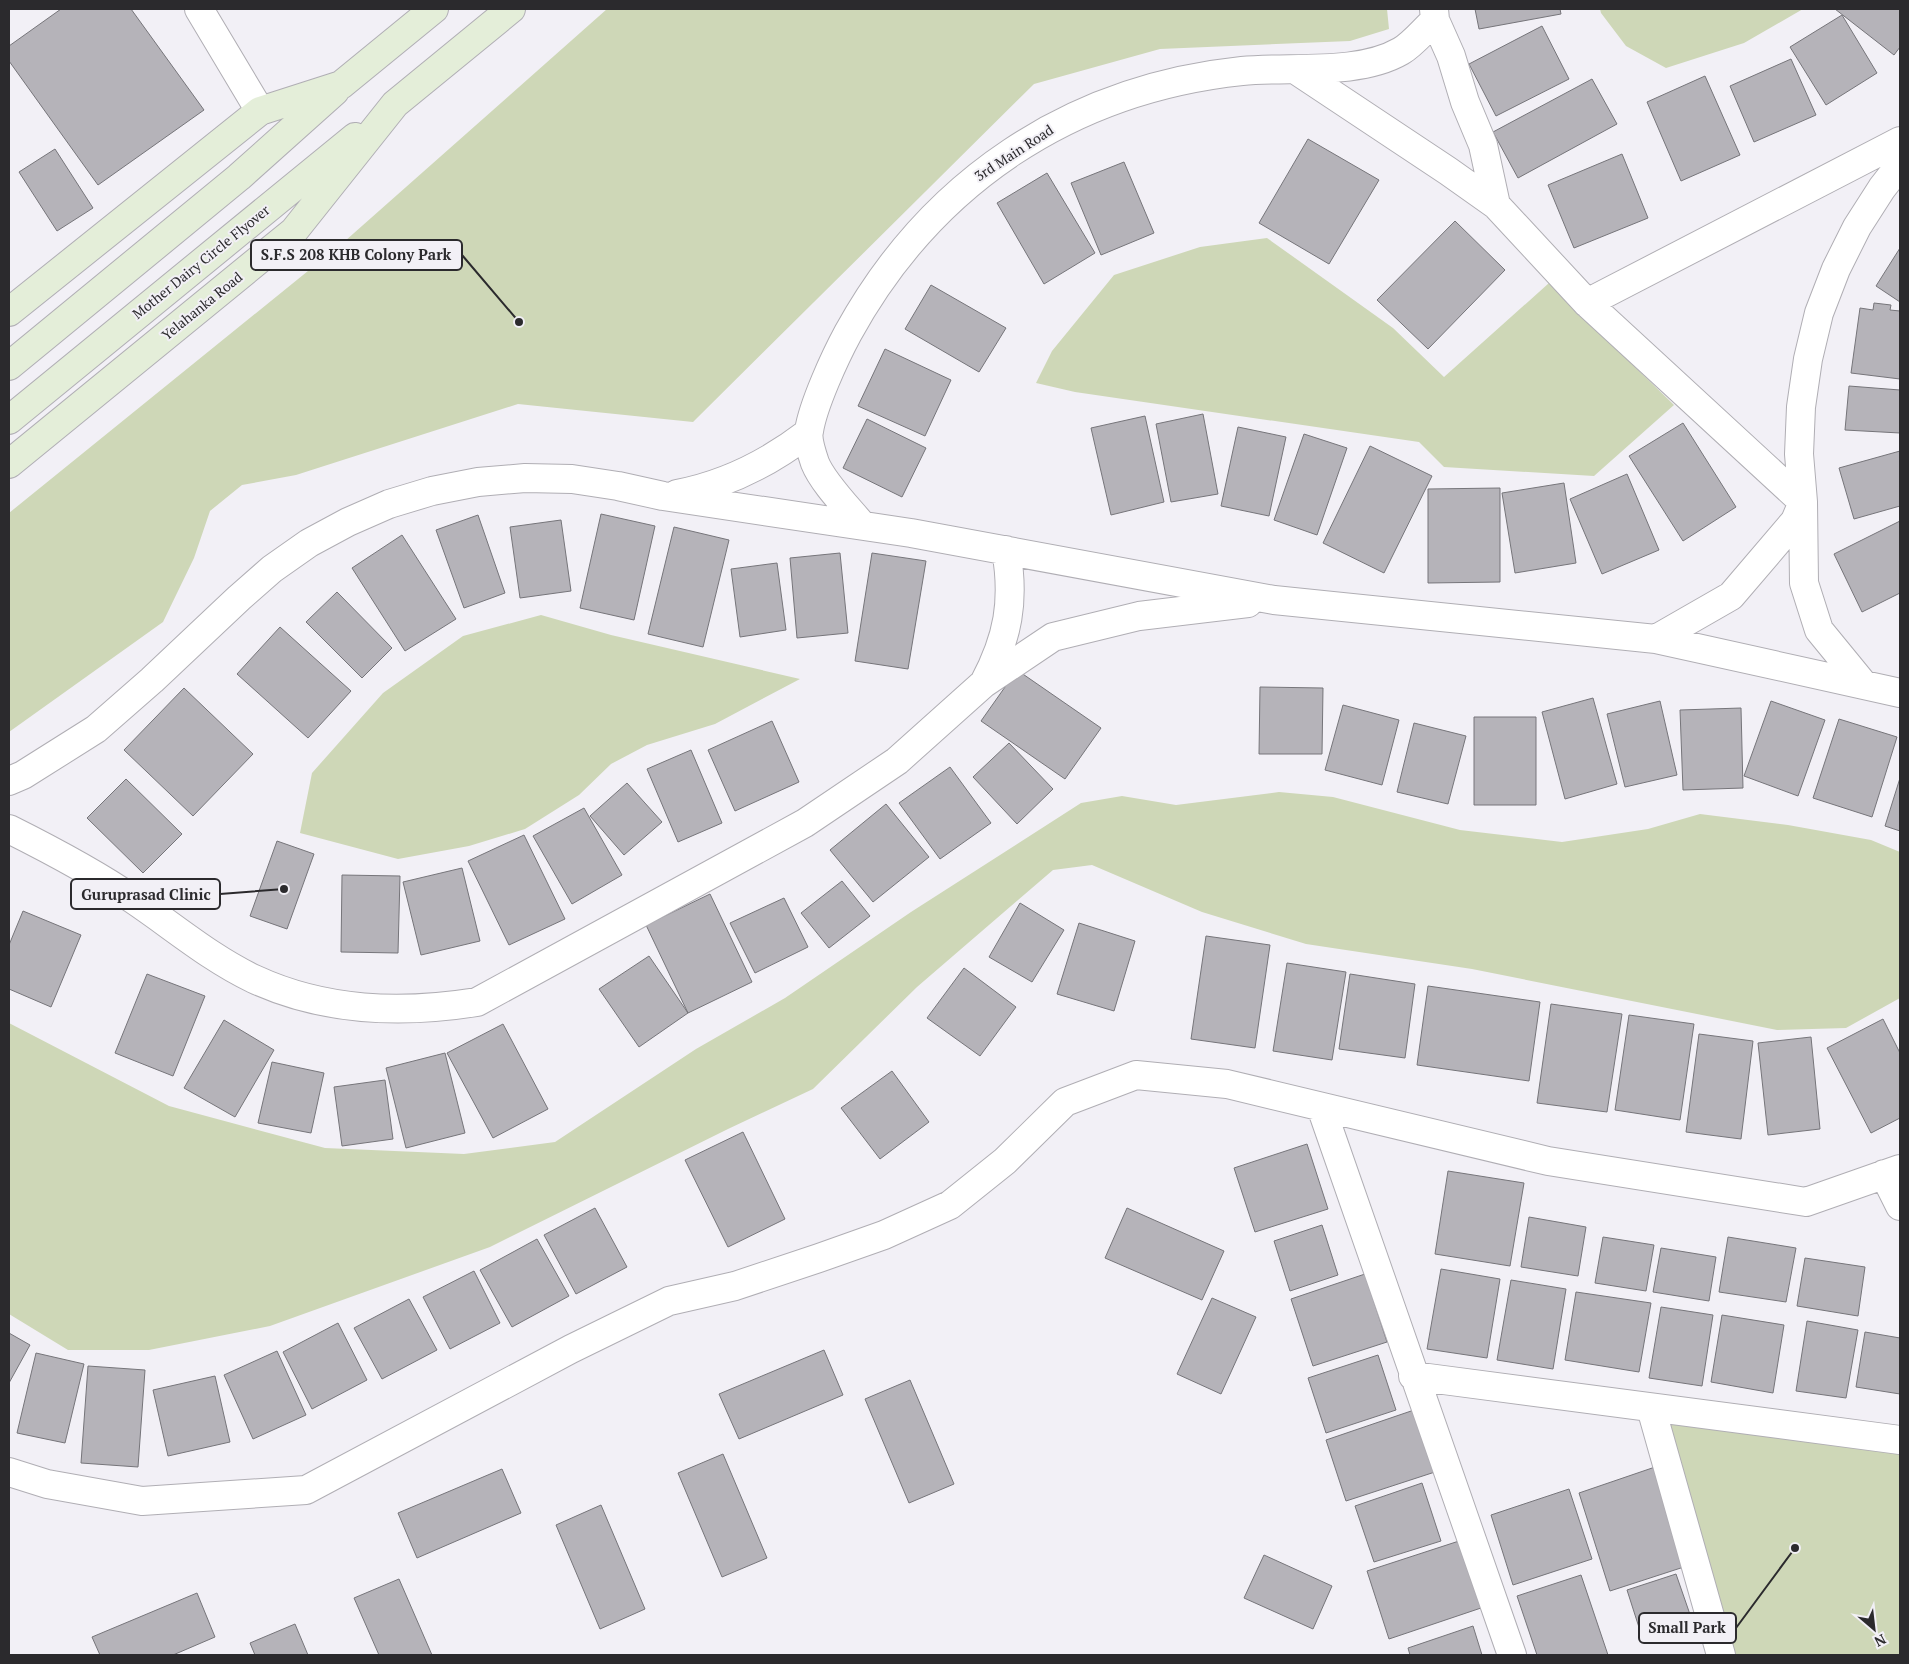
<svg xmlns="http://www.w3.org/2000/svg" width="1909" height="1664" viewBox="0 0 1909 1664" font-family="'PT Serif',serif">
<rect width="100%" height="100%" fill="#f2f0f6"/>
<path fill="#ced7b7" d="M 607,9 L 1387,9 L 1389,29 L 1350,41 L 1160,49 L 1034,84 L 693,422 L 518,404 L 296,475 L 242,485 L 210,511 L 194,558 L 163,622 L 9,732 L 9,513 L 345,241 Z
M 1600,9 L 1803,9 L 1744,43 L 1666,68 L 1626,46 L 1601,13 Z
M 1267,238 L 1393,328 L 1444,377 L 1549,283 L 1674,405 L 1594,476 L 1444,467 L 1419,442 L 1075,392 L 1036,383 L 1052,351 L 1114,275 L 1200,247 Z
M 541,615 L 611,635 L 800,679 L 715,724 L 647,745 L 611,764 L 579,795 L 525,829 L 469,846 L 398,859 L 300,833 L 312,773 L 383,693 L 463,636 Z
M 1279,792 L 1333,797 L 1460,830 L 1562,842 L 1648,829 L 1700,814 L 1788,825 L 1871,840 L 1900,852 L 1900,998 L 1846,1028 L 1777,1030 L 1472,969 L 1306,944 L 1202,912 L 1092,865 L 1053,870 L 917,987 L 813,1089 L 728,1129 L 490,1247 L 270,1326 L 149,1350 L 68,1350 L 9,1314 L 9,1023 L 169,1106 L 325,1148 L 464,1154 L 555,1142 L 696,1049 L 785,998 L 911,912 L 1081,803 L 1122,796 L 1176,805 Z
M 1651,1408 L 1900,1440 L 1900,1655 L 1721,1655 Z"/>
<path fill="#b5b3b9" stroke="#76757a" d="M 61,9 L 131,9 L 204,110 L 98,185 L 9,61 L 9,46 Z
M 1475,9 L 1560,9 L 1561,14 L 1479,29 Z
M 1835,9 L 1900,9 L 1900,47 L 1894,55 Z
M 1842,15 L 1877,73 L 1826,105 L 1790,47 Z
M 1542,26 L 1569,79 L 1496,116 L 1469,64 Z
M 1791,59 L 1816,115 L 1754,142 L 1730,86 Z
M 1705,76 L 1740,155 L 1681,181 L 1647,102 Z
M 1592,79 L 1617,124 L 1518,178 L 1493,132 Z
M 1308,139 L 1379,180 L 1329,264 L 1259,223 Z
M 55,149 L 93,208 L 57,231 L 19,172 Z
M 1622,154 L 1648,218 L 1574,248 L 1548,185 Z
M 1124,162 L 1154,233 L 1101,255 L 1071,183 Z
M 1047,173 L 1095,253 L 1044,284 L 997,203 Z
M 1455,221 L 1505,270 L 1428,349 L 1377,300 Z
M 1900,248 L 1900,302 L 1876,286 Z
M 931,285 L 1006,328 L 979,372 L 905,329 Z
M 1874,303 L 1891,305 L 1890,310 L 1900,311 L 1900,379 L 1851,373 L 1860,308 L 1873,310 Z
M 885,349 L 951,380 L 925,436 L 858,406 Z
M 1849,386 L 1900,390 L 1900,433 L 1845,430 Z
M 1203,414 L 1218,494 L 1171,502 L 1156,424 Z
M 1145,416 L 1164,502 L 1111,515 L 1091,428 Z
M 867,419 L 926,448 L 902,497 L 843,468 Z
M 1683,423 L 1736,507 L 1683,541 L 1629,456 Z
M 1238,427 L 1286,437 L 1269,516 L 1221,506 Z
M 1304,434 L 1347,448 L 1317,535 L 1274,520 Z
M 1370,446 L 1432,476 L 1384,573 L 1323,543 Z
M 1900,451 L 1900,506 L 1854,519 L 1839,468 Z
M 1627,474 L 1659,550 L 1602,574 L 1570,499 Z
M 1564,483 L 1576,563 L 1515,573 L 1502,493 Z
M 1500,488 L 1500,582 L 1428,583 L 1428,489 Z
M 601,514 L 655,526 L 634,620 L 580,608 Z
M 478,515 L 505,593 L 464,608 L 436,530 Z
M 561,520 L 571,591 L 520,598 L 510,527 Z
M 1900,521 L 1900,593 L 1862,612 L 1834,554 Z
M 674,527 L 729,540 L 703,647 L 648,634 Z
M 402,535 L 456,619 L 405,651 L 352,568 Z
M 840,553 L 848,633 L 797,638 L 790,558 Z
M 872,553 L 926,561 L 908,669 L 855,661 Z
M 777,563 L 786,630 L 740,637 L 731,569 Z
M 337,592 L 392,648 L 362,678 L 306,622 Z
M 280,627 L 351,691 L 308,738 L 237,674 Z
M 1017,670 L 1101,728 L 1065,779 L 981,721 Z
M 1260,687 L 1323,688 L 1322,754 L 1259,754 Z
M 184,688 L 253,754 L 193,816 L 124,750 Z
M 1593,698 L 1617,784 L 1565,799 L 1542,712 Z
M 1660,701 L 1677,775 L 1625,787 L 1607,714 Z
M 1771,701 L 1825,720 L 1798,796 L 1744,776 Z
M 1343,705 L 1399,720 L 1382,785 L 1325,770 Z
M 1741,708 L 1743,788 L 1683,790 L 1680,710 Z
M 1474,717 L 1536,717 L 1536,805 L 1474,805 Z
M 1839,719 L 1897,737 L 1872,817 L 1813,798 Z
M 772,721 L 799,782 L 735,811 L 708,750 Z
M 1414,723 L 1466,736 L 1448,804 L 1397,792 Z
M 1009,743 L 1053,789 L 1017,824 L 973,777 Z
M 691,750 L 722,823 L 678,842 L 647,769 Z
M 950,767 L 991,823 L 940,859 L 899,803 Z
M 1900,778 L 1900,831 L 1885,826 Z
M 126,779 L 182,834 L 143,873 L 87,818 Z
M 627,783 L 662,822 L 624,855 L 590,816 Z
M 886,804 L 929,857 L 873,902 L 830,850 Z
M 584,808 L 622,875 L 572,904 L 533,836 Z
M 524,835 L 565,919 L 509,945 L 468,861 Z
M 277,841 L 314,854 L 287,929 L 250,916 Z
M 462,868 L 480,941 L 421,955 L 403,882 Z
M 342,875 L 400,876 L 398,953 L 341,952 Z
M 842,881 L 870,916 L 829,948 L 801,913 Z
M 710,894 L 752,982 L 688,1013 L 646,925 Z
M 784,898 L 808,947 L 755,973 L 730,923 Z
M 1020,903 L 1064,930 L 1032,982 L 989,957 Z
M 23,911 L 81,935 L 51,1007 L 9,989 L 9,945 Z
M 1079,923 L 1135,941 L 1114,1011 L 1057,994 Z
M 1206,936 L 1270,945 L 1255,1048 L 1191,1039 Z
M 649,956 L 688,1013 L 639,1047 L 599,989 Z
M 1287,963 L 1346,972 L 1332,1060 L 1273,1051 Z
M 964,968 L 1016,1007 L 980,1056 L 927,1018 Z
M 147,974 L 205,996 L 173,1076 L 115,1053 Z
M 1350,974 L 1415,984 L 1405,1058 L 1339,1049 Z
M 1428,986 L 1540,1002 L 1529,1081 L 1417,1065 Z
M 1551,1004 L 1622,1014 L 1607,1112 L 1537,1103 Z
M 1629,1015 L 1694,1024 L 1680,1120 L 1615,1110 Z
M 1883,1019 L 1900,1053 L 1900,1118 L 1871,1133 L 1827,1048 Z
M 224,1020 L 274,1050 L 235,1117 L 184,1088 Z
M 503,1024 L 548,1109 L 493,1138 L 447,1053 Z
M 1699,1034 L 1753,1041 L 1741,1139 L 1686,1132 Z
M 1811,1037 L 1820,1129 L 1768,1135 L 1758,1043 Z
M 445,1053 L 465,1133 L 406,1148 L 386,1068 Z
M 272,1062 L 324,1073 L 311,1133 L 258,1123 Z
M 892,1071 L 929,1122 L 880,1159 L 841,1108 Z
M 385,1080 L 393,1139 L 342,1146 L 334,1087 Z
M 743,1132 L 785,1219 L 728,1247 L 685,1160 Z
M 1307,1144 L 1328,1209 L 1255,1232 L 1234,1168 Z
M 1448,1171 L 1524,1183 L 1510,1266 L 1435,1254 Z
M 595,1208 L 627,1267 L 576,1294 L 544,1235 Z
M 1127,1208 L 1224,1251 L 1202,1300 L 1105,1258 Z
M 1529,1217 L 1586,1227 L 1578,1276 L 1521,1267 Z
M 1322,1225 L 1338,1275 L 1290,1291 L 1274,1241 Z
M 1603,1237 L 1654,1245 L 1646,1291 L 1595,1283 Z
M 1728,1237 L 1796,1248 L 1786,1302 L 1719,1292 Z
M 537,1239 L 569,1296 L 512,1327 L 480,1270 Z
M 1661,1248 L 1716,1257 L 1709,1301 L 1653,1292 Z
M 1805,1258 L 1865,1267 L 1858,1316 L 1797,1306 Z
M 1441,1269 L 1500,1279 L 1487,1358 L 1427,1349 Z
M 474,1271 L 500,1323 L 450,1349 L 423,1297 Z
M 1365,1274 L 1387,1342 L 1313,1366 L 1291,1299 Z
M 1511,1280 L 1566,1289 L 1553,1369 L 1497,1360 Z
M 1576,1292 L 1651,1303 L 1639,1372 L 1565,1360 Z
M 1212,1298 L 1256,1317 L 1221,1394 L 1177,1374 Z
M 409,1299 L 437,1350 L 382,1379 L 354,1328 Z
M 1661,1307 L 1713,1315 L 1702,1386 L 1649,1378 Z
M 1722,1315 L 1784,1325 L 1773,1393 L 1711,1382 Z
M 1807,1321 L 1858,1330 L 1846,1398 L 1796,1391 Z
M 338,1323 L 367,1380 L 312,1409 L 283,1352 Z
M 1865,1332 L 1900,1338 L 1900,1394 L 1856,1387 Z
M 9,1333 L 30,1345 L 9,1383 Z
M 824,1350 L 843,1395 L 739,1439 L 719,1394 Z
M 277,1351 L 306,1415 L 253,1439 L 224,1375 Z
M 36,1353 L 84,1364 L 65,1443 L 17,1433 Z
M 1378,1355 L 1396,1410 L 1326,1433 L 1308,1378 Z
M 88,1366 L 145,1370 L 138,1467 L 81,1463 Z
M 215,1376 L 230,1442 L 168,1456 L 153,1390 Z
M 910,1380 L 954,1484 L 909,1503 L 865,1399 Z
M 1417,1409 L 1438,1471 L 1346,1501 L 1326,1440 Z
M 723,1454 L 767,1558 L 722,1577 L 678,1473 Z
M 1658,1466 L 1690,1565 L 1610,1591 L 1579,1493 Z
M 502,1469 L 521,1513 L 417,1558 L 398,1513 Z
M 1422,1483 L 1441,1541 L 1374,1562 L 1355,1506 Z
M 1569,1489 L 1592,1559 L 1513,1585 L 1491,1515 Z
M 601,1505 L 645,1609 L 600,1629 L 556,1525 Z
M 1459,1541 L 1481,1608 L 1389,1639 L 1367,1571 Z
M 1264,1555 L 1332,1586 L 1313,1629 L 1244,1598 Z
M 1676,1574 L 1694,1626 L 1644,1643 L 1627,1590 Z
M 1581,1575 L 1608,1655 L 1537,1655 L 1517,1596 Z
M 399,1579 L 432,1655 L 379,1655 L 354,1598 Z
M 197,1593 L 215,1637 L 173,1655 L 100,1655 L 92,1637 Z
M 295,1624 L 308,1655 L 255,1655 L 250,1643 Z
M 1473,1626 L 1482,1655 L 1410,1655 L 1408,1648 Z"/>
<g fill="none" stroke-linecap="round" stroke-linejoin="round">
<defs>
<path id="street" d="M 199,9 L 260,111
M 1435,20 L 1451,56 L 1465,102 L 1483,145 L 1496,205 L 1587,303 L 1803,502 L 1804,583 L 1819,630 L 1864,685
M 1296,70 L 1448,171 L 1496,205
M 1587,303 L 1900,141
M 677,494 C 725,485 770,462 808,433
M 862,525 C 848,508 823,483 815,463 C 812,454 807,439 809,431 C 813,405 835,357 848,333 C 931,182 1070,89 1242,71 C 1290,66 1358,76 1401,51 C 1413,44 1424,30 1435,20 L 1434,9
M 1656,639 L 1731,596 L 1795,521 L 1803,502 L 1799,454 L 1801,407 L 1808,359 L 1819,313 L 1836,269 L 1857,227 L 1882,188 L 1900,165
M 984,683 C 1008,638 1015,601 1006,550
M 9,781 L 23,775 L 96,729 L 152,680 L 239,598 L 272,569 L 309,543 L 348,522 L 389,504 L 432,491 L 478,482 L 525,478 L 572,479 L 618,486 L 663,496 L 911,533 L 1274,600 L 1656,639 L 1900,693
M 9,829 C 51,850 95,873 134,900 C 174,927 210,958 254,979 C 325,1012 401,1014 477,1002 L 805,823 L 897,761 L 983,684 L 1053,637 L 1139,616 L 1248,603
M 1321,1107 L 1512,1655
M 1884,1174 L 1900,1206
M 1413,1376 L 1900,1440
M 1651,1408 L 1721,1655
M 9,1472 L 47,1484 L 142,1501 L 306,1490 L 571,1349 L 669,1301 L 735,1286 L 819,1258 L 884,1235 L 950,1205 L 1005,1161 L 1065,1102 L 1136,1075 L 1227,1084 L 1548,1161 L 1806,1202 L 1900,1169"/>
<path id="secondary" d="M 9,312 L 260,111 L 341,85 L 434,9
M 9,366 L 239,177 L 335,91
M 9,420 L 355,137
M 9,464 L 294,231 L 395,104 L 511,9"/>
</defs>
<use href="#street" stroke="#b0aeb4" stroke-width="30"/>
<use href="#secondary" stroke="#b0aeb4" stroke-width="30"/>
<use href="#street" stroke="#fff" stroke-width="28"/>
<use href="#secondary" stroke="#e4eed9" stroke-width="28"/>
</g>
<g text-anchor="middle" stroke-width="4" stroke-linejoin="round" paint-order="stroke">
<g font-size="14" fill="#2b2a2d" stroke="#f2f0f6">
<text transform="translate(1014 153) rotate(-33)" y="5">3rd Main Road</text>
<text transform="translate(201 262) rotate(-39)" y="5">Mother Dairy Circle Flyover</text>
<text transform="translate(202 306) rotate(-39)" y="5">Yelahanka Road</text>
</g>
</g>
<path fill="none" stroke="#2b2a2d" stroke-width="2" d="M519 322L462 255M284 889L220 894M1795 1548L1736 1628"/>
<g fill="#2b2a2d" stroke="#f2f0f6" stroke-width="2">
<circle cx="519" cy="322" r="5"/>
<circle cx="284" cy="889" r="5"/>
<circle cx="1795" cy="1548" r="5"/>
</g>
<g fill="#f2f0f6" stroke="#2b2a2d" stroke-width="2">
<rect x="251" y="240" width="211" height="30" rx="5"/>
<rect x="71" y="879" width="149" height="30" rx="5"/>
<rect x="1639" y="1613" width="97" height="30" rx="5"/>
</g>
<g font-size="15" text-anchor="middle" font-weight="bold" fill="#2b2a2d">
<text x="356" y="260">S.F.S 208 KHB Colony Park</text>
<text x="146" y="900">Guruprasad Clinic</text>
<text x="1687" y="1633">Small Park</text>
</g>
<rect width="1909" height="1664" fill="none" stroke="#2b2a2d" stroke-width="20"/>
<g transform="translate(1874 1629) rotate(152)" stroke="#f2f0f6" stroke-width="4" paint-order="stroke">
<path d="M0-4L9 19L0 12L-9 19Z" fill="#2b2a2d"/>
<text y="-8" font-size="14" font-weight="bold" text-anchor="middle" fill="#2b2a2d">N</text>
</g>
</svg>
